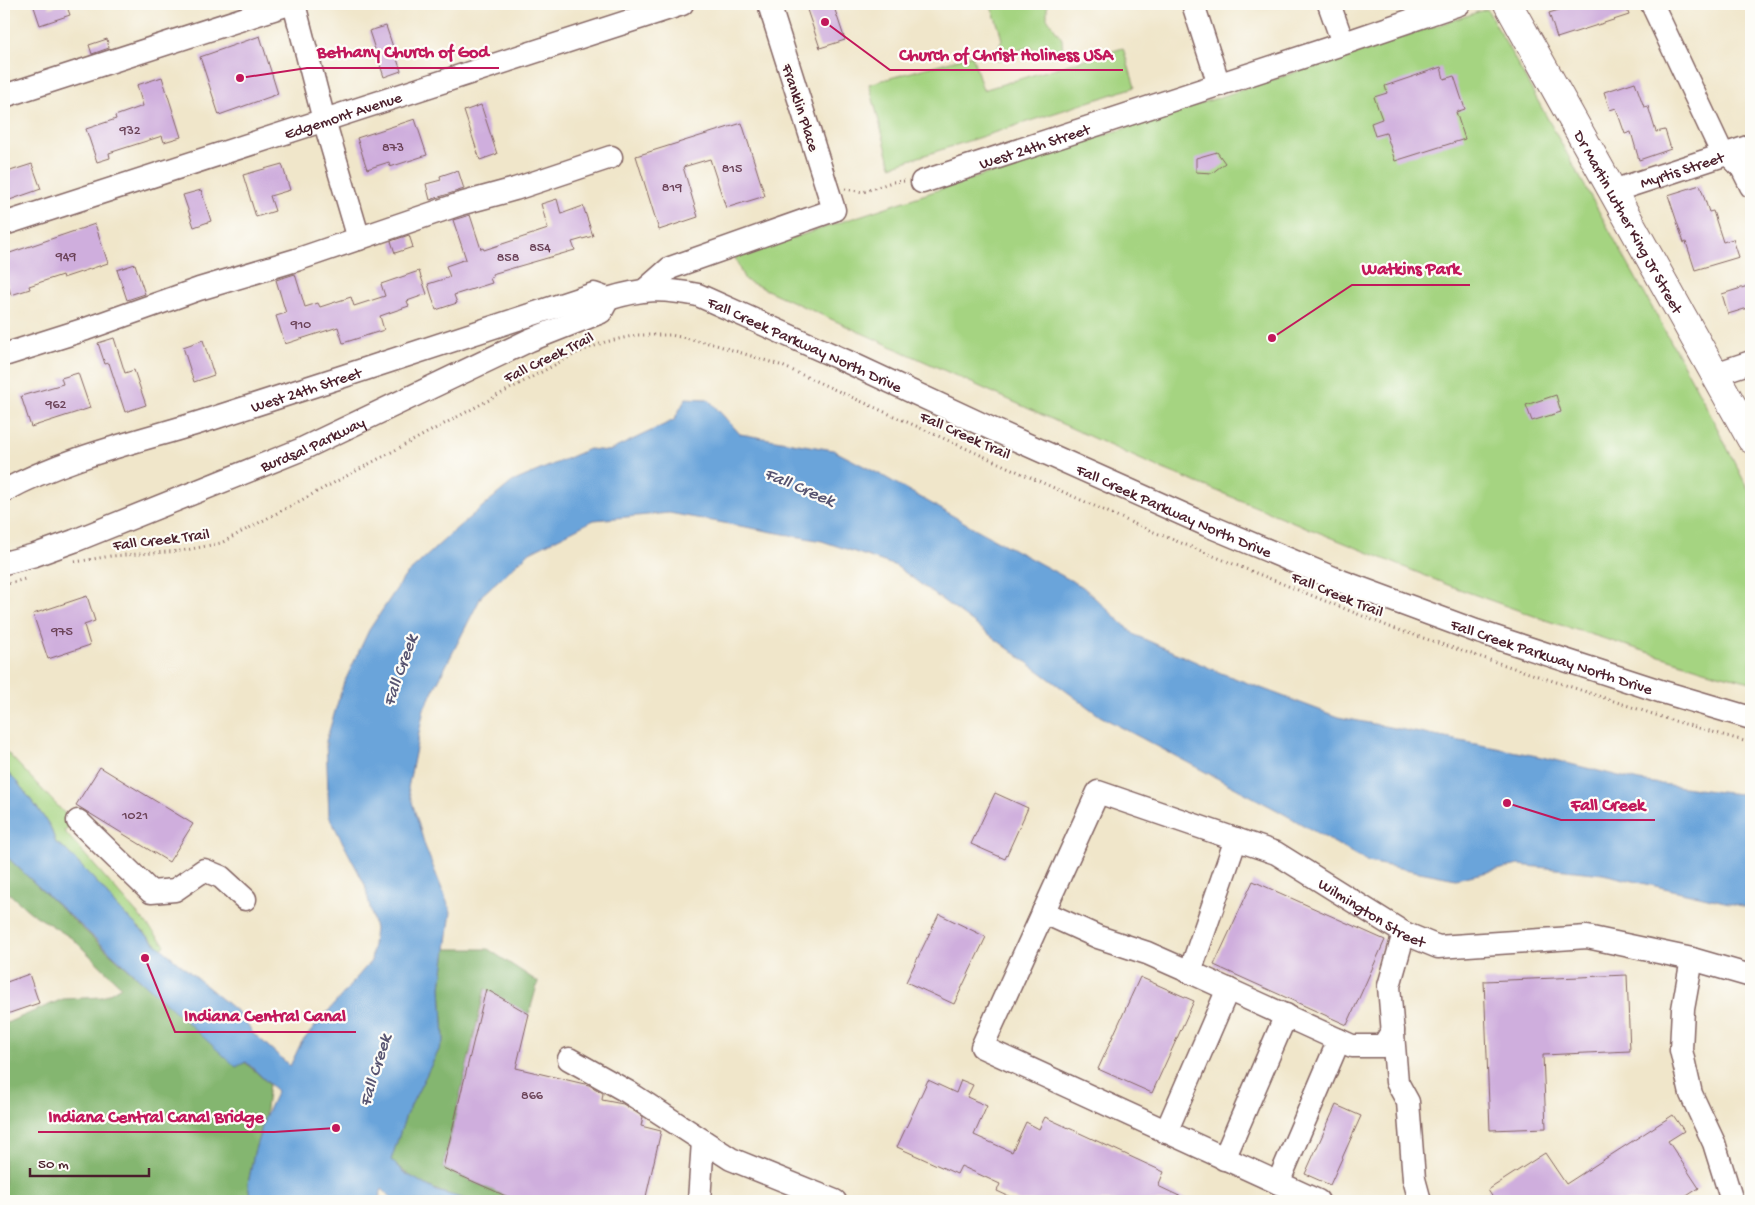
<svg xmlns="http://www.w3.org/2000/svg" width="1755" height="1205" viewBox="0 0 1755 1205" font-family="'Gochi Hand',sans-serif">
<rect width="100%" height="100%" fill="#fdfcf7"/>
<filter id="ink" filterUnits="userSpaceOnUse"><feTurbulence type="fractalNoise" baseFrequency=".02" numOctaves="2"/><feDisplacementMap in="SourceGraphic" scale="10" xChannelSelector="R" yChannelSelector="G"/><feConvolveMatrix kernelMatrix="1 2 1 2 8 2 1 2 1" color-interpolation-filters="sRGB"/></filter>
<filter id="wash" filterUnits="userSpaceOnUse"><feTurbulence type="fractalNoise" baseFrequency=".0096" numOctaves="4" result="noise"/><feDisplacementMap in="SourceGraphic" scale="20" xChannelSelector="R" yChannelSelector="G"/><feGaussianBlur stdDeviation="1.12" result="paint"/><feColorMatrix in="noise" values="0 0 0 0 0 0 0 0 0 0 0 0 0 0 0 0 0 1.4 0 .05"/><feComposite in="paint" operator="in"/></filter>
<g filter="url(#wash)">
<rect width="100%" height="100%" fill="#f0e6ca"/>
<path fill="#a5d481" stroke="#787a56" d="M 990,4 L 1047,4 L 1047,18 L 1062,39 L 1063,55 L 1059,57 C 1049,56 1039,49 1032,48 C 1021,46 1008,56 998,61 L 993,58 L 1002,40 L 999,28 Z
M 1487,9 L 1701,396 L 1751,495 L 1751,682 L 1714,673 L 1548,621 L 1448,585 L 1146,462 L 745,280 L 740,270 L 735,257 Z
M 1123,48 L 1135,87 L 891,166 L 869,84 L 972,55 L 983,90 Z
M 4,749 L 67,816 L 72,825 L 64,831 L 165,945 L 162,949 L 116,906 L 103,889 L 64,848 L 56,843 L 50,826 L 38,809 L 17,782 L 4,769 Z"/>
<path fill="#84b66f" stroke="#676a4d" d="M 4,854 C 55,903 107,953 162,998 C 197,1027 236,1052 269,1084 L 265,1117 L 254,1153 L 248,1184 L 251,1201 L 4,1201 L 4,1024 L 63,999 L 103,997 L 121,986 L 73,939 L 30,912 L 4,889 Z
M 446,949 L 488,949 L 538,982 L 529,1014 L 485,989 L 443,1168 L 517,1201 C 503,1201 487,1204 473,1201 C 443,1195 413,1182 391,1160 L 406,1115 L 444,1040 L 441,987 Z"/>
<path fill="#6aa4da" stroke="#5a6282" d="M 686,398 L 708,399 L 740,434 L 833,450 L 883,476 L 976,529 L 1083,587 L 1135,635 L 1221,673 L 1338,717 L 1542,757 L 1639,781 L 1720,792 L 1751,795 L 1751,908 L 1603,874 L 1519,865 L 1456,879 L 1368,862 L 1277,810 L 1100,716 L 896,566 L 822,541 L 669,513 L 594,520 L 530,552 L 482,595 L 424,709 L 408,788 L 425,846 L 451,912 L 441,987 L 444,1040 L 406,1115 L 391,1160 L 403,1172 L 437,1191 L 472,1201 L 395,1201 L 382,1189 L 378,1201 L 251,1201 L 248,1184 L 254,1153 L 265,1117 L 277,1091 L 246,1062 L 236,1067 L 43,891 L 4,854 L 4,769 L 17,782 L 38,809 L 50,826 L 56,843 L 64,848 L 103,889 L 116,906 L 155,943 L 240,1014 L 248,1025 L 254,1035 L 258,1037 L 290,1066 L 301,1043 L 371,961 L 375,929 L 365,885 L 329,816 L 326,741 L 343,685 L 369,630 L 405,576 L 457,528 L 512,482 L 589,449 L 609,451 L 674,420 Z"/>
<g id="blocks">
<path fill="#cfaedd" d="M 33,4 L 48,4 L 49,8 L 66,4 L 70,15 L 40,25 Z
M 805,4 L 833,4 L 845,40 L 820,48 Z
M 1578,4 L 1625,4 L 1629,15 L 1557,38 L 1549,13 Z
M 386,26 L 401,71 L 384,77 L 369,31 Z
M 260,36 L 278,94 L 219,115 L 200,57 Z
M 107,39 L 109,48 L 92,54 L 89,45 Z
M 1441,67 L 1444,79 L 1454,76 L 1465,109 L 1456,112 L 1465,139 L 1395,161 L 1386,133 L 1375,136 L 1371,123 L 1382,119 L 1374,97 L 1387,93 L 1385,86 Z
M 162,77 L 181,137 L 164,142 L 162,136 L 109,153 L 110,158 L 97,162 L 86,129 L 116,119 L 115,116 L 143,106 L 137,85 Z
M 1635,82 L 1644,107 L 1648,106 L 1656,132 L 1665,130 L 1671,149 L 1639,160 L 1631,132 L 1625,134 L 1616,108 L 1610,110 L 1604,92 Z
M 481,105 L 497,154 L 480,160 L 464,111 Z
M 415,119 L 427,155 L 390,167 L 389,162 L 367,169 L 357,138 Z
M 742,123 L 765,196 L 726,208 L 710,159 L 683,167 L 698,217 L 659,230 L 636,156 Z
M 1217,152 L 1225,163 L 1212,173 L 1196,172 L 1196,158 Z
M 32,164 L 41,189 L 4,202 L 4,173 Z
M 282,164 L 290,190 L 270,196 L 275,211 L 256,217 L 243,175 Z
M 458,170 L 464,189 L 430,200 L 426,184 L 441,180 L 440,176 Z
M 1700,185 L 1709,212 L 1713,211 L 1723,242 L 1733,239 L 1739,257 L 1695,270 L 1686,242 L 1684,243 L 1668,195 Z
M 201,190 L 211,221 L 194,227 L 183,195 Z
M 557,199 L 561,214 L 583,206 L 593,236 L 572,242 L 575,250 L 492,274 L 493,277 L 490,278 L 492,283 L 454,295 L 457,303 L 436,310 L 428,284 L 450,277 L 446,266 L 466,259 L 453,220 L 470,215 L 481,249 L 483,248 L 484,250 L 548,229 L 541,204 Z
M 95,224 L 108,263 L 63,278 L 62,275 L 29,286 L 30,289 L 11,295 L 4,272 L 4,255 Z
M 409,235 L 413,247 L 395,253 L 391,241 Z
M 135,264 L 145,294 L 127,300 L 117,270 Z
M 419,271 L 427,294 L 407,301 L 409,306 L 380,316 L 384,330 L 343,343 L 338,327 L 285,344 L 276,316 L 286,313 L 276,280 L 295,274 L 305,307 L 318,303 L 320,307 L 351,297 L 354,306 L 385,296 L 381,284 Z
M 1751,285 L 1751,307 L 1728,314 L 1722,294 Z
M 114,338 L 125,373 L 134,370 L 146,405 L 125,412 L 109,363 L 105,364 L 98,343 Z
M 203,340 L 214,375 L 194,382 L 183,347 Z
M 78,373 L 90,408 L 31,427 L 21,396 L 63,384 L 61,378 Z
M 1556,395 L 1561,412 L 1532,421 L 1526,405 Z
M 87,596 L 95,621 L 84,625 L 90,645 L 48,659 L 33,614 Z
M 100,767 L 193,824 L 169,862 L 76,805 Z
M 995,793 L 1028,808 L 1005,859 L 971,844 Z
M 1253,881 L 1385,940 L 1347,1025 L 1214,965 Z
M 939,914 L 986,937 L 954,1004 L 906,982 Z
M 29,974 L 39,1003 L 4,1015 L 4,983 Z
M 1627,975 L 1630,1051 L 1543,1055 L 1546,1128 L 1490,1130 L 1484,981 Z
M 1140,977 L 1194,1001 L 1152,1093 L 1098,1069 Z
M 486,989 L 529,1014 L 516,1068 L 589,1085 L 603,1093 L 602,1100 L 623,1104 L 643,1117 L 641,1126 L 661,1131 L 645,1201 L 517,1201 L 443,1168 Z
M 928,1080 L 956,1093 L 961,1080 L 973,1085 L 967,1097 L 987,1106 L 974,1135 L 1012,1152 L 1026,1122 L 1039,1129 L 1045,1117 L 1164,1172 L 1158,1186 L 1190,1201 L 1019,1201 L 997,1191 L 1000,1184 L 961,1166 L 957,1174 L 897,1147 Z
M 1336,1105 L 1361,1116 L 1330,1185 L 1305,1174 Z
M 1673,1115 L 1684,1131 L 1668,1141 L 1699,1188 L 1679,1201 L 1495,1201 L 1488,1190 L 1545,1153 L 1566,1184 Z"/>
</g>
</g>
<g filter="url(#ink)">
<use href="#blocks" fill-opacity="0" stroke="#846563" stroke-width="1"/>
<g fill="none" stroke-linecap="round" stroke-linejoin="round">
<defs>
<g id="minor">
<path d="M 294,4 L 324,120 L 359,239"/>
<path d="M 1193,4 L 1219,85"/>
<path d="M 1329,4 L 1343,43"/>
<path d="M 1652,4 L 1723,155"/>
<path d="M 4,96 L 289,4"/>
<path d="M 1728,154 L 1742,168 L 1751,186"/>
<path id="s1" d="M 922,182 L 1327,49 L 1459,4"/>
<path id="s2" d="M 1613,191 L 1751,146"/>
<path id="s3" d="M 4,224 L 682,4"/>
<path d="M 645,290 L 670,268 L 834,210 L 769,4"/>
<path id="s4" d="M 608,299 C 643,288 662,288 698,295 L 848,362 L 992,429 L 1207,525 L 1338,580 L 1476,631 L 1663,692 L 1751,718"/>
<path d="M 4,355 L 86,329 L 199,289 L 296,260 L 460,204 L 515,189 L 611,157"/>
<path d="M 1715,374 L 1751,362"/>
<path id="s5" d="M 4,491 C 70,455 146,440 217,417 C 343,377 468,335 594,294 L 608,299"/>
<path id="s6" d="M 4,563 L 35,555 L 74,541 L 300,450 L 530,340 L 601,312 L 608,299"/>
<path d="M 78,821 L 151,892 L 175,890 L 204,870 L 221,877 L 245,899"/>
<path d="M 1043,912 L 1098,937 L 1147,953 L 1190,972 L 1236,839"/>
<path d="M 1404,933 L 1389,986 L 1397,1082 L 1408,1102 L 1414,1179 L 1420,1201"/>
<path d="M 1692,959 L 1683,1009 L 1681,1050 L 1691,1094 L 1714,1143 L 1732,1201"/>
<path d="M 1190,972 L 1352,1046 L 1383,1046 L 1393,1030"/>
<path d="M 569,1059 L 628,1092 L 731,1159 L 835,1201"/>
<path d="M 1166,1132 L 1228,989"/>
<path d="M 1224,1159 L 1286,1015"/>
<path d="M 1278,1183 L 1339,1040"/>
<path d="M 699,1201 L 703,1141"/>
<path id="s7" d="M 1318,1201 L 982,1047 L 1098,792 L 1276,853 L 1404,933 L 1438,947 L 1587,937 L 1692,959 L 1751,976"/>
</g>
<g id="major">
<path id="s8" d="M 1508,4 L 1751,439"/>
</g>
</defs>
<use href="#minor" stroke="#846563" stroke-width="25"/>
<use href="#major" stroke="#846563" stroke-width="30"/>
<path stroke="#846563" stroke-width="3" stroke-dasharray="1 4" stroke-linecap="butt" d="M 845,189 L 863,192 L 892,182 L 905,181
M 75,562 L 111,556 L 181,551 L 221,543 L 577,353 L 605,342 L 637,335 L 671,335 L 713,344 L 780,365 L 1139,526 L 1390,627 L 1671,720 L 1751,743
M 4,585 L 25,579"/>
<use href="#minor" stroke="#fff" stroke-width="22"/>
<use href="#major" stroke="#fff" stroke-width="28"/>
</g>
</g>
<g text-anchor="middle" stroke-width="4.5" stroke-linejoin="round" paint-order="stroke">
<g font-size="14" fill="#6b4358">
<text x="130" y="134">932</text>
<text x="393" y="151">873</text>
<text x="732" y="172">815</text>
<text x="672" y="191">819</text>
<text x="540" y="251">854</text>
<text x="66" y="260">949</text>
<text x="508" y="261">858</text>
<text x="301" y="328">910</text>
<text x="56" y="408">962</text>
<text x="62" y="635">975</text>
<text x="135" y="819">1021</text>
<text x="532" y="1099">866</text>
</g>
<g font-size="16" fill="#4a1f2b" stroke="#fdfcf7">
<text transform="translate(802 107) rotate(72)" y="6">Franklin Place</text>
<text dy="6" stroke="none"><textPath href="#s3" startOffset="356">Edgemont Avenue</textPath></text>
<text dy="6" stroke="none"><textPath href="#s1" startOffset="118">West 24th Street</textPath></text>
<text dy="6" stroke="none"><textPath href="#s2" startOffset="72">Myrtis Street</textPath></text>
<text dy="6" stroke="none"><textPath href="#s8" startOffset="249">Dr Martin Luther King Jr Street</textPath></text>
<text dy="6" stroke="none"><textPath href="#s4" startOffset="209">Fall Creek Parkway North Drive</textPath></text>
<text transform="translate(548 356) rotate(-26)" y="6">Fall Creek Trail</text>
<text dy="6" stroke="none"><textPath href="#s5" startOffset="319">West 24th Street</textPath></text>
<text transform="translate(966 434) rotate(24)" y="6">Fall Creek Trail</text>
<text dy="6" stroke="none"><textPath href="#s6" startOffset="331">Burdsal Parkway</textPath></text>
<text dy="6" stroke="none"><textPath href="#s4" startOffset="614">Fall Creek Parkway North Drive</textPath></text>
<text transform="translate(161 538) rotate(-7)" y="6">Fall Creek Trail</text>
<text transform="translate(1338 593) rotate(22)" y="6">Fall Creek Trail</text>
<text dy="6" stroke="none"><textPath href="#s4" startOffset="1019">Fall Creek Parkway North Drive</textPath></text>
<text dy="6" stroke="none"><textPath href="#s7" startOffset="951">Wilmington Street</textPath></text>
</g>
<g font-size="18" font-style="italic" fill="#575471" stroke="#fdfcf7">
<text transform="translate(800 486) rotate(23)" y="6">Fall Creek</text>
<text transform="translate(399 670) rotate(-71)" y="6">Fall Creek</text>
<text transform="translate(374 1070) rotate(-73)" y="6">Fall Creek</text>
</g>
</g>
<path fill="none" stroke="#c2185b" stroke-width="2" d="M240 78L307 68H499M825 22L890 70H1123M1272 338L1352 285H1470M1507 803L1561 820H1655M145 958L175 1032H356M336 1128L274 1132H38"/>
<g fill="#c2185b" stroke="#fdfcf7" stroke-width="2">
<circle cx="240" cy="78" r="5"/>
<circle cx="825" cy="22" r="5"/>
<circle cx="1272" cy="338" r="5"/>
<circle cx="1507" cy="803" r="5"/>
<circle cx="145" cy="958" r="5"/>
<circle cx="336" cy="1128" r="5"/>
</g>
<g font-size="18" text-anchor="middle" font-weight="bold" fill="#c2185b" stroke="#fdfcf7" stroke-width="4.5" stroke-linejoin="round" paint-order="stroke">
<text x="403" y="57">Bethany Church of God</text>
<text x="1006" y="60">Church of Christ Holiness USA</text>
<text x="1411" y="274">Watkins Park</text>
<text x="1608" y="810">Fall Creek</text>
<text x="265" y="1021">Indiana Central Canal</text>
<text x="156" y="1122">Indiana Central Canal Bridge</text>
</g>
<rect width="1755" height="1205" fill="none" stroke="#fdfcf7" stroke-width="20"/>
<path d="M30 1168v8h119v-8" fill="none" stroke="#4a1f2b" stroke-width="2.5"/>
<text x="38" y="1168" font-size="15" fill="#4a1f2b" stroke="#fdfcf7" stroke-width="4" paint-order="stroke">50 m</text>
</svg>
